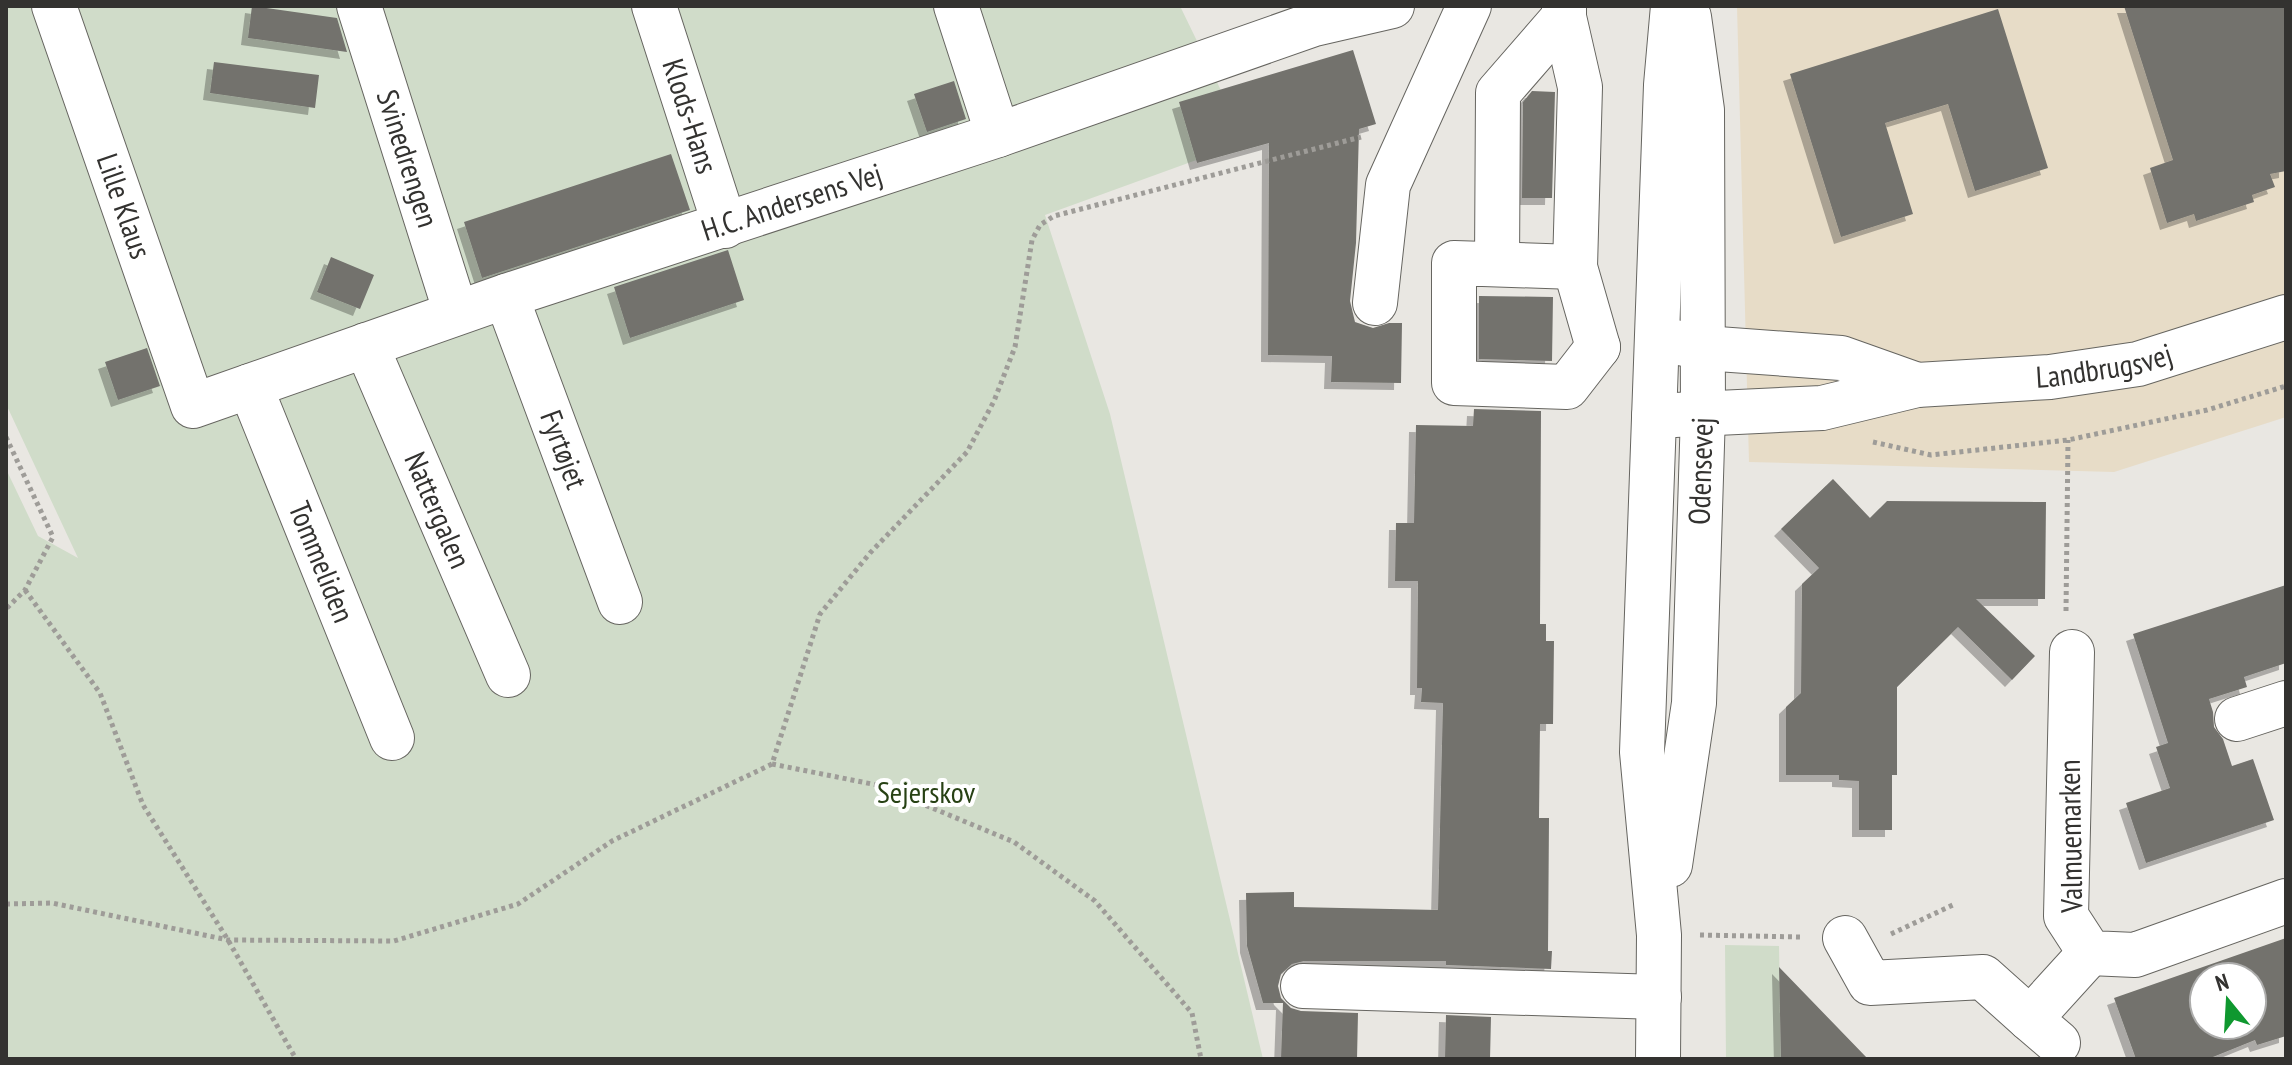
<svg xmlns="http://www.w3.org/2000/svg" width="2292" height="1065" viewBox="0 0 2292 1065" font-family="'PT Sans Narrow',sans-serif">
<defs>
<filter id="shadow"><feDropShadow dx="-7" dy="7" stdDeviation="0" flood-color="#0004"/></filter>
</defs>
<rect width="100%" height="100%" fill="#e9e7e2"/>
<path fill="#e7dcc7" d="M 1737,6 L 2286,6 L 2286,417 L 2114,472 L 1749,462 Z"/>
<path fill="#d0dcc9" d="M 6,6 L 1180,6 L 1246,142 L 1045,215 L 1110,414 L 1263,1059 L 6,1059 L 6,469 L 38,536 L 78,558 L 6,404 Z
M 1725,945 L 1779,946 L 1781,1059 L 1726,1059 Z"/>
<path fill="#73726d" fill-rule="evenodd" filter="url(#shadow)" d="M 252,6 L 337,18 L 347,52 L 248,38 Z
M 2124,6 L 2286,6 L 2286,171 L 2270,174 L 2275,187 L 2252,195 L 2254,202 L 2196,221 L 2194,214 L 2167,223 L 2150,168 L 2173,160 Z
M 1998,9 L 2048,168 L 1975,191 L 1948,104 L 1885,123 L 1913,214 L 1841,237 L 1790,74 Z
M 1353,50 L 1376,124 L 1359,129 L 1356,243 L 1350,301 L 1355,322 L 1373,328 L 1389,323 L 1402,323 L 1401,383 L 1331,382 L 1332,356 L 1268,355 L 1269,143 L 1197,163 L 1179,102 Z
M 214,62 L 319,75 L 315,108 L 210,93 Z
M 954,81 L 966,119 L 927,132 L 914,94 Z
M 1532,91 L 1555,92 L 1552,198 L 1522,198 L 1523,102 Z
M 671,154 L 690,210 L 482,278 L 464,222 Z
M 728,250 L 744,300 L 630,338 L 614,287 Z
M 331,257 L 374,275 L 360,309 L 317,292 Z
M 1479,296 L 1553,297 L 1552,361 L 1479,359 Z
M 147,348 L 160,386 L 118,400 L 105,362 Z
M 1474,409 L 1541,411 L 1540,624 L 1546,624 L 1546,641 L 1554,641 L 1553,724 L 1540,724 L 1539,818 L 1549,818 L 1548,951 L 1552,951 L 1551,969 L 1446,965 L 1446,961 L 1304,961 L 1292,964 L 1281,974 L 1278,986 L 1281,998 L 1291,1008 L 1301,1011 L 1358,1013 L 1357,1059 L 1281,1059 L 1283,1003 L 1263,1003 L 1247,946 L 1246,893 L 1294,892 L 1294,907 L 1438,910 L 1443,703 L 1421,702 L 1422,688 L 1417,688 L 1418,581 L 1395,581 L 1396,523 L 1414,523 L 1416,425 L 1473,426 Z
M 1833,479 L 1870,518 L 1887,501 L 2046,502 L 2045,599 L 1976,599 L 2035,656 L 2012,680 L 1958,627 L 1897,687 L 1897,775 L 1892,775 L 1892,830 L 1859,830 L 1859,781 L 1839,780 L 1839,775 L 1786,775 L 1786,707 L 1801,693 L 1802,584 L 1819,568 L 1781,529 Z
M 2286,585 L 2286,663 L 2244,677 L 2247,687 L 2209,699 L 2213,712 L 2214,727 L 2223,739 L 2232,766 L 2253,759 L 2274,820 L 2146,863 L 2126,803 L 2170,788 L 2156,747 L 2168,743 L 2133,634 Z
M 2286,938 L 2286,1036 L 2257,1045 L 2255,1040 L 2208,1059 L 2136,1059 L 2114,998 ZM 2204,977 L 2252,977 L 2252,1025 L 2204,1025 Z
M 1779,967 L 1868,1059 L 1781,1059 Z
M 1446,1015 L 1491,1017 L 1490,1059 L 1445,1059 Z"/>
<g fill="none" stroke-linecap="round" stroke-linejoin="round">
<defs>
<g id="minor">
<path id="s1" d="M 54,6 L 193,406 L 506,296 L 998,135 L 1314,24 L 1392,6"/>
<path id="s2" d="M 359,6 L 456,313"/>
<path id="s3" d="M 654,6 L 725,226"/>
<path d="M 956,6 L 998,135"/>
<path d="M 1564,6 L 1564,17 L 1580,87 L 1575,267 L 1598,347"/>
<path d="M 1497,264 L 1498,93 L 1564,17"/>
<path d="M 1575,267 L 1454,263 L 1454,383 L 1567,387 L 1598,347"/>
<path id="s4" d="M 506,296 L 620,602"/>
<path d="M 1375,303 L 1388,185 L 1469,6"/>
<path d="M 1665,340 L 1704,348 L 1841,358 L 1917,385"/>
<path id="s5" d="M 366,345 L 508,675"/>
<path id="s6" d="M 250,386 L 392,738"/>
<path id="s7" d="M 1654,416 L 1822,408 L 1917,385 L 2050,377 L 2138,364 L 2286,317"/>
<path d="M 2072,652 L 2066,916 L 2090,953 L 2135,955 L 2286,901"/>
<path d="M 2237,719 L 2286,703"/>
<path d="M 1845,938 L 1870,983 L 1983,977 L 2030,1019"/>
<path d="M 1303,986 L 1659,997"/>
<path d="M 2058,1043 L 2030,1019 L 2090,953"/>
</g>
<g id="major">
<path id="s8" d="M 1670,865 L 1694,703 L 1703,413 L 1702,110 L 1689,17"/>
<path d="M 1658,1059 L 1659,935 L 1642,752 L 1666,85 L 1673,6"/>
</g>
</defs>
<use href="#minor" stroke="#666560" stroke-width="46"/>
<use href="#major" stroke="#666560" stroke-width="46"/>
<path stroke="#9e9c98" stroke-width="5" stroke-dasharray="4 4" stroke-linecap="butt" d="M 6,437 L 53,537 L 25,590 L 6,609
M 1873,442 L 1931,455 L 2068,440 L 2207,410 L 2286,386
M 25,590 L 100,693 L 143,805 L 228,940 L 296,1059
M 2066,611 L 2068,440
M 772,764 L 877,785 L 1014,842 L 1095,901 L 1192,1013 L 1201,1059
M 6,904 L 52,903 L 228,940 L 394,941 L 518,904 L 612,841 L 772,764 L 820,614 L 870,553 L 967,452 L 994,401 L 1015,347 L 1032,240 L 1040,225 L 1054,216 L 1361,137
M 1891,934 L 1955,904
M 1700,935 L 1802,937"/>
<use href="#minor" stroke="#fff" stroke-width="44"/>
<use href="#major" stroke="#fff" stroke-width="44"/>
</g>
<g text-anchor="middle" stroke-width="8" stroke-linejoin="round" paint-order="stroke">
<g font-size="30" fill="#333230" stroke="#fff">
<text dy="10" stroke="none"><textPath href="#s3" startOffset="116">Klods-Hans</textPath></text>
<text dy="10" stroke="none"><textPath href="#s2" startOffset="160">Svinedrengen</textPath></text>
<text dy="10" stroke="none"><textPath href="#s1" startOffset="1056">H.C. Andersens Vej</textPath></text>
<text dy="10" stroke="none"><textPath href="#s1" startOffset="212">Lille Klaus</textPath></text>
<text dy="10" stroke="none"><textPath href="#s7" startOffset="454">Landbrugsvej</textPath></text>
<text dy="10" stroke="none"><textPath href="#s4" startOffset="164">Fyrtøjet</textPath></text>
<text dy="10" stroke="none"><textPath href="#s8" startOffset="396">Odensevej</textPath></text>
<text dy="10" stroke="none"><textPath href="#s5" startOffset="180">Nattergalen</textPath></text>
<text dy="10" stroke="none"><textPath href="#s6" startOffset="190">Tommeliden</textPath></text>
<text transform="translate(2071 836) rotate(-91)" y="10">Valmuemarken</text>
</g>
<g font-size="30" fill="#274114" stroke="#fff">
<text x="926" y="803">Sejerskov</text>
</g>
</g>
<rect width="2292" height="1065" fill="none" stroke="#333230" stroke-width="16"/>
<g transform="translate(2228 1001) rotate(342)"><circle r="38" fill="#ffffff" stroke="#adadac" stroke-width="2"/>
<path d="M0-6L14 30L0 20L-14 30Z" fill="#0f982f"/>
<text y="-12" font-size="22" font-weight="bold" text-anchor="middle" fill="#333230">N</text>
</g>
</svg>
